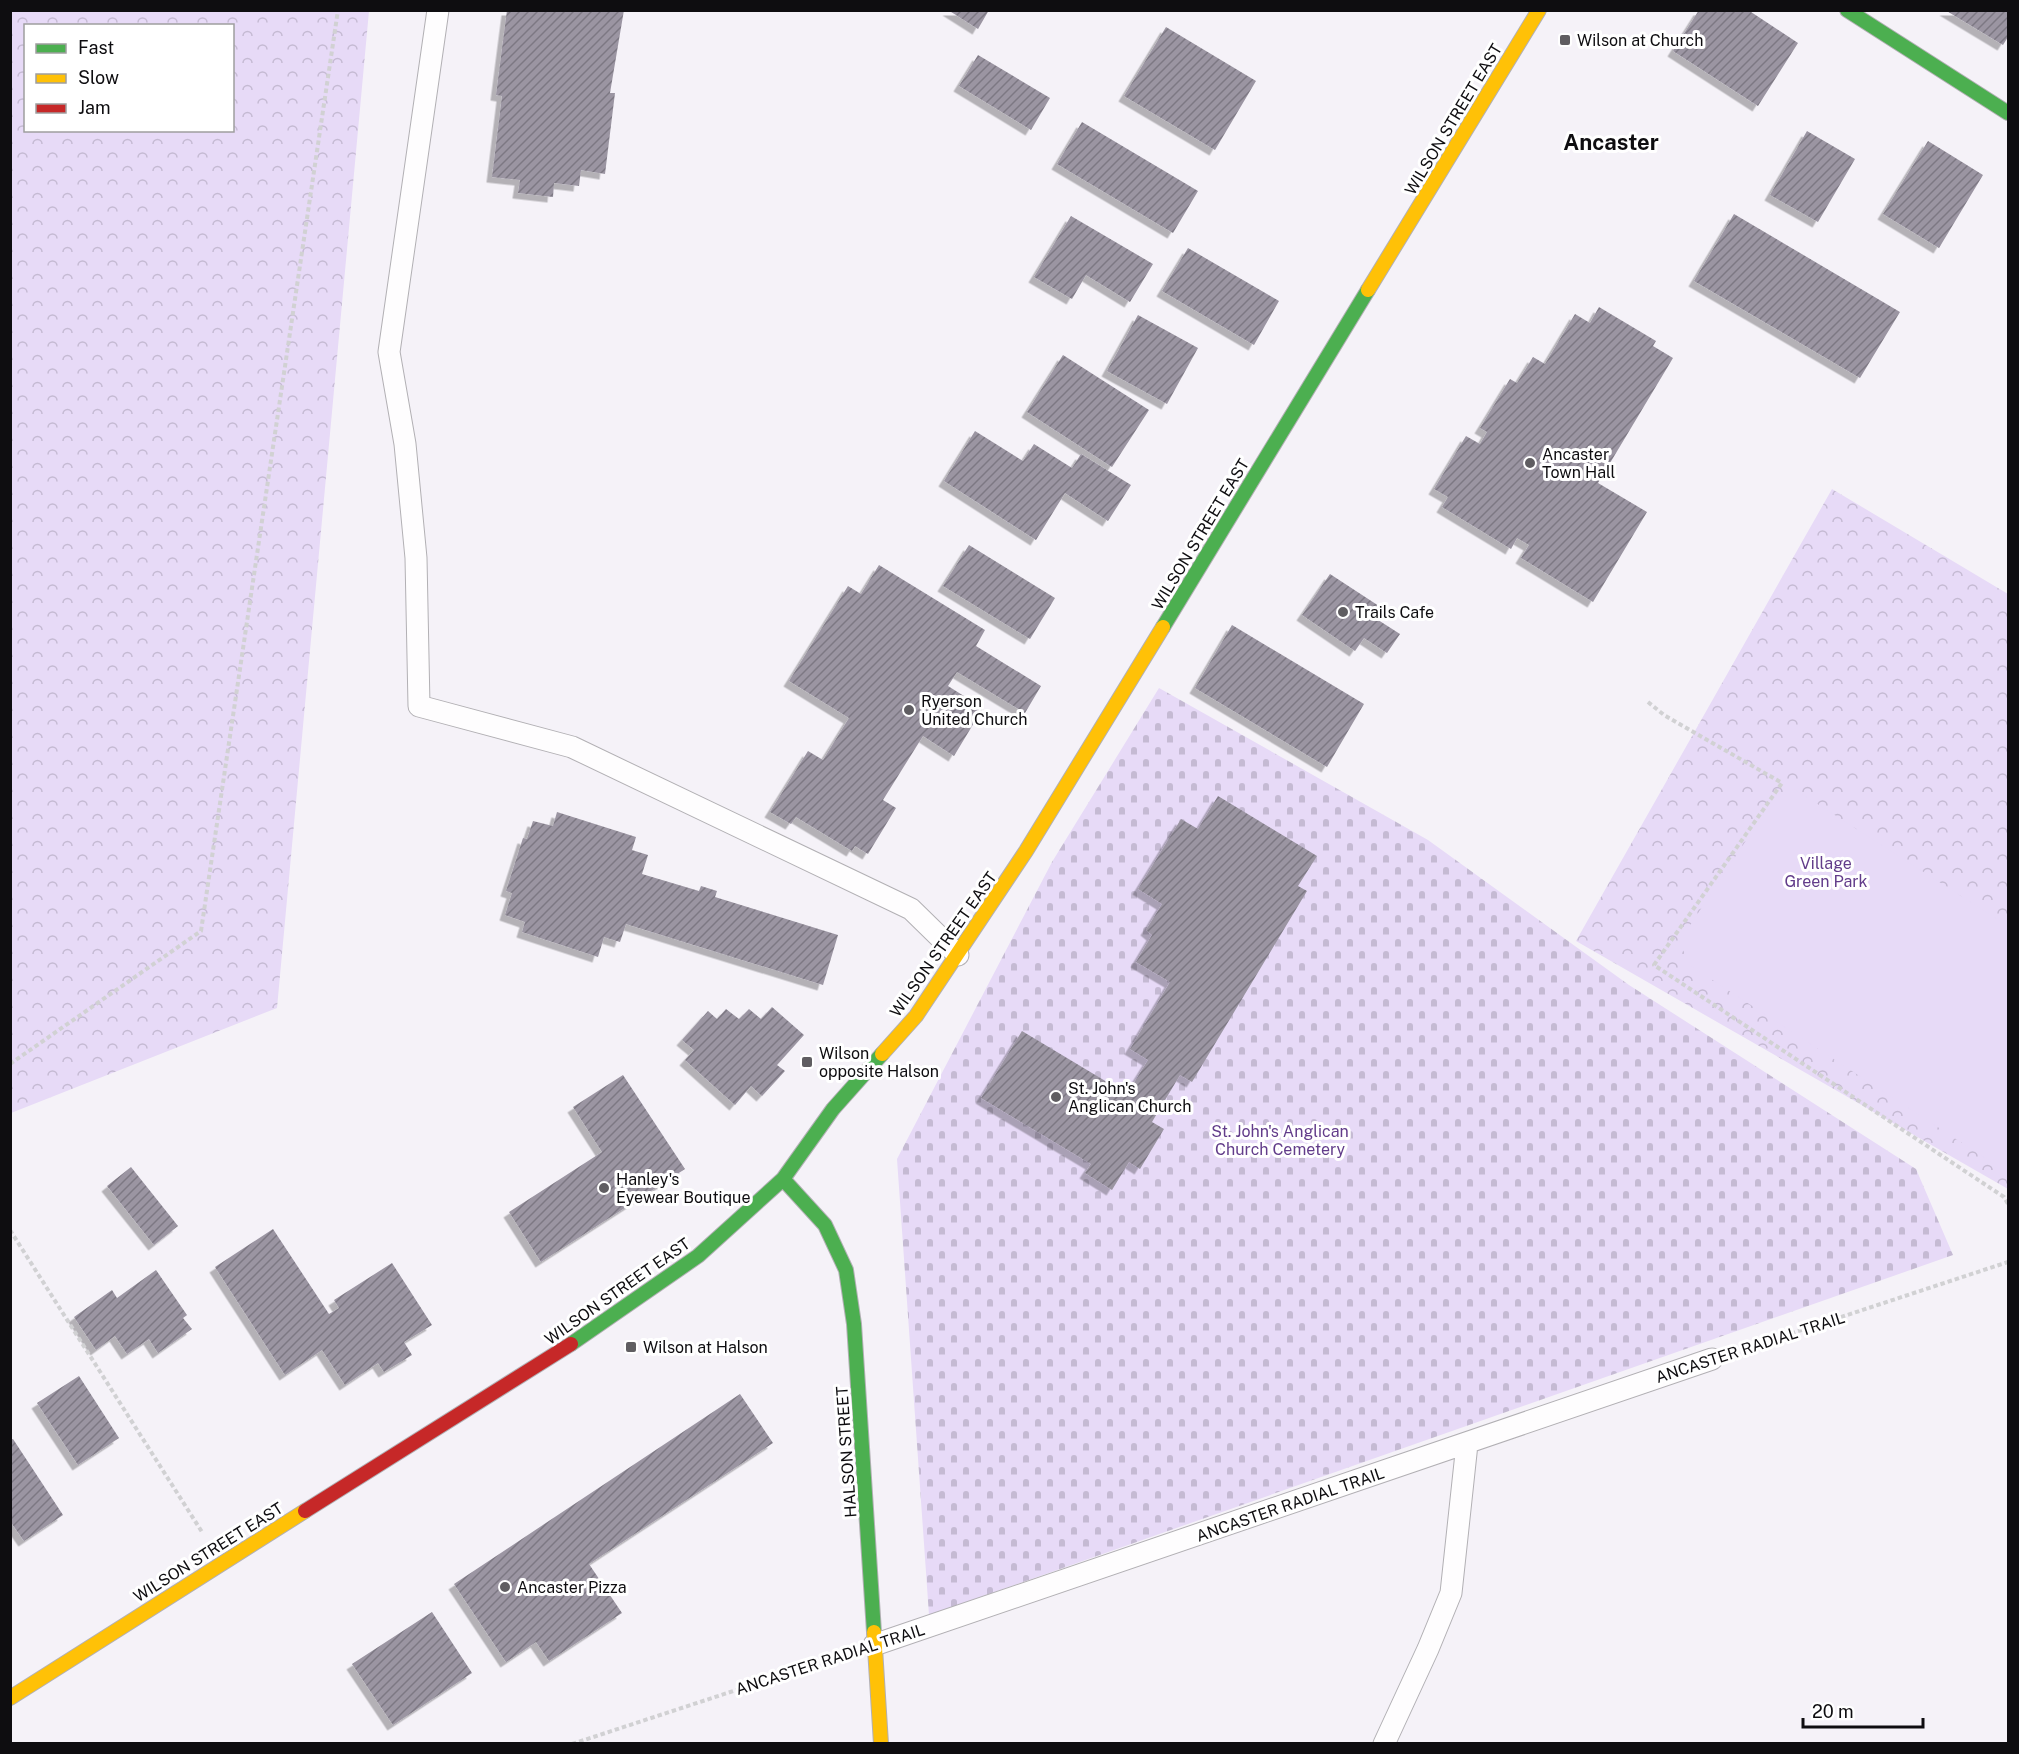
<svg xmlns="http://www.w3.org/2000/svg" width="2019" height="1754" viewBox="0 0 2019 1754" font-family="'Public Sans',sans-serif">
<defs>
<pattern id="forest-crowns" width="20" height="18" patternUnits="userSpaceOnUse" patternTransform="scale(1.5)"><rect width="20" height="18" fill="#e7daf7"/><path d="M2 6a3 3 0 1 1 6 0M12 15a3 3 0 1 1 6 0" fill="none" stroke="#c5bad3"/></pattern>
<pattern id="cemetery-stones" width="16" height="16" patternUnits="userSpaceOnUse" patternTransform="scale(1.5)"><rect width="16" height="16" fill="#e7daf7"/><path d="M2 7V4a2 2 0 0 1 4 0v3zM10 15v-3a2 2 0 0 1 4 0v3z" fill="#c5bad3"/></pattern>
<pattern id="building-hatch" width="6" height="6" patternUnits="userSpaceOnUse" patternTransform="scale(1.5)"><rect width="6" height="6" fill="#9b95a2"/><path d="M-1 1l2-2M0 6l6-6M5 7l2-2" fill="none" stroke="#7d7883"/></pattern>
<filter id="shadow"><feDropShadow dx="-5.5" dy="5.5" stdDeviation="0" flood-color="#0004"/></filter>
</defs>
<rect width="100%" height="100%" fill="#f5f2f8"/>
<path fill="url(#forest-crowns)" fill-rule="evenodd" d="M 11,10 L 369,11 L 277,1008 L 11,1113 ZM 26,26 L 232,26 L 232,130 L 26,130 Z
M 1832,489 L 2008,594 L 2008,1189 L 1576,941 Z"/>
<path fill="url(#cemetery-stones)" d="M 1159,688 L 1428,840 L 1629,985 L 1916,1169 L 1953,1255 L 929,1615 L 897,1159 L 1052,862 Z"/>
<path fill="#e7daf7" d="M 1794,789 L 2008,926 L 2008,1173 L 1691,966 L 1679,942 L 1776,795 Z"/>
<path fill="url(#building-hatch)" filter="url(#shadow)" d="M 507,10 L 624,10 L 610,93 L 615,93 L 605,174 L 581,170 L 579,186 L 554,183 L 553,197 L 518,193 L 520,180 L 492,177 L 502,96 L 496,95 Z
M 948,10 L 989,10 L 978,29 Z
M 1699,10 L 1748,10 L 1798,43 L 1758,106 L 1673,51 Z
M 1945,10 L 2008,10 L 2008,37 L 2003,45 Z
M 1166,27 L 1256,81 L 1215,150 L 1124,96 Z
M 978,55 L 1050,98 L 1031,130 L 959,86 Z
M 1082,122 L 1198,191 L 1173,233 L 1057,164 Z
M 1807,131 L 1855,159 L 1818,222 L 1770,195 Z
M 1928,141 L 1983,175 L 1939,248 L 1883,214 Z
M 1734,214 L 1900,312 L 1860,378 L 1694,281 Z
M 1071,216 L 1153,264 L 1130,302 L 1086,275 L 1072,299 L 1034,277 Z
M 1188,248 L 1279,301 L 1254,345 L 1162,291 Z
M 1599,307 L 1656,341 L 1653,346 L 1673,358 L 1598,483 L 1647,512 L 1593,602 L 1521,558 L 1529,545 L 1517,538 L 1511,549 L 1442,507 L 1448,497 L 1434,489 L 1466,436 L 1480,444 L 1487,432 L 1480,428 L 1510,379 L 1517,383 L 1533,357 L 1545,364 L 1575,314 L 1590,323 Z
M 1138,315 L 1198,348 L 1167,404 L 1107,371 Z
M 1063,355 L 1149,410 L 1112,467 L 1027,412 Z
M 975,431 L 1023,461 L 1034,444 L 1072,468 L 1081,454 L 1131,485 L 1108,521 L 1065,493 L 1036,540 L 944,481 Z
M 969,545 L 1055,598 L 1030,639 L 943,586 Z
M 879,565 L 985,630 L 976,646 L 1041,686 L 1025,713 L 957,672 L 948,686 L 983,708 L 954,756 L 923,736 L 883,800 L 896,808 L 868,854 L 855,846 L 852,851 L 796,817 L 791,824 L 770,812 L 808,751 L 823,760 L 849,718 L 789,681 L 848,586 L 861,594 Z
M 1330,574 L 1382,608 L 1375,618 L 1400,634 L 1387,653 L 1364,638 L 1355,651 L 1302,615 Z
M 1232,625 L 1364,704 L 1327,767 L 1195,688 Z
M 1218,796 L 1317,856 L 1298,886 L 1307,891 L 1192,1082 L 1180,1075 L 1152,1122 L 1164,1129 L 1140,1169 L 1129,1162 L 1112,1190 L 1085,1173 L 1091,1164 L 981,1098 L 1022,1031 L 1127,1094 L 1148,1060 L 1130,1049 L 1170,982 L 1136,962 L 1152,935 L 1146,930 L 1162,904 L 1138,889 L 1181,819 L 1198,829 Z
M 557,812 L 636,837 L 632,850 L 648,855 L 642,874 L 699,891 L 701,886 L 717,891 L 715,897 L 838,935 L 823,985 L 626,924 L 620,942 L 604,937 L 598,957 L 522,932 L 525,922 L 505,915 L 512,893 L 506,891 L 523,838 L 527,839 L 533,821 L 553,826 Z
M 772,1007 L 804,1035 L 777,1065 L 785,1071 L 762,1096 L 751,1086 L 735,1105 L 685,1060 L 694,1050 L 682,1040 L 708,1011 L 717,1019 L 726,1009 L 739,1019 L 749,1009 L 761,1019 Z
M 623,1075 L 685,1169 L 541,1262 L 509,1212 L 602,1152 L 573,1107 Z
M 131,1167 L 178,1226 L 154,1245 L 107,1186 Z
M 273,1229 L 329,1314 L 339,1308 L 334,1300 L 392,1263 L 432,1325 L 404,1342 L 412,1355 L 384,1372 L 378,1363 L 345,1385 L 322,1350 L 285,1375 L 215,1267 Z
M 156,1270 L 187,1315 L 183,1318 L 192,1329 L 158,1353 L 149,1339 L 127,1354 L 115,1336 L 96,1350 L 74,1317 L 112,1290 L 117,1298 Z
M 79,1376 L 119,1438 L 78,1465 L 37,1403 Z
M 740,1394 L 773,1443 L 589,1564 L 622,1613 L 549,1661 L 536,1642 L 506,1662 L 454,1584 Z
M 13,1439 L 63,1515 L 24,1541 L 10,1521 L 10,1440 Z
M 432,1612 L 472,1673 L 393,1725 L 352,1664 Z"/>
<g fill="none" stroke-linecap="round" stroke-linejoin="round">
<defs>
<path id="lane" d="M 438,10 L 389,352 L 405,444 L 416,558 L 419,706 L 572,747 L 911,909 L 958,955
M 874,1645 L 1712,1359
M 1384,1744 L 1428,1649 L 1451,1593 L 1467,1444"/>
<path id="fast" d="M 1847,10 L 2008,113
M 1163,627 L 1368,290
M 783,1179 L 825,1225 L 846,1270 L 854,1324 L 874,1632
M 571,1344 L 698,1256 L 783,1179 L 833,1109 L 882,1054"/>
<path id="slow" d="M 1368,290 L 1539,10
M 882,1054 L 916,1016 L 1026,851 L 1163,627
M 874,1632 L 881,1744
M 10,1698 L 305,1511"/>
<path id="jam" d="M 305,1511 L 571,1344"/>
</defs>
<use href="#lane" stroke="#b2b0b4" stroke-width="23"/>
<use href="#fast" stroke="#b2b0b4" stroke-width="16"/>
<use href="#slow" stroke="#b2b0b4" stroke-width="16"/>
<use href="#jam" stroke="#b2b0b4" stroke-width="16"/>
<path stroke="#d1d1d3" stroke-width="4" stroke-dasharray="4.5 3" stroke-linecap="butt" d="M 1648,702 L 1664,715 L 1782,783 L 1654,965 L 2004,1197 L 2008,1204
M 10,1064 L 201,931 L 338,10
M 10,1230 L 202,1532
M 1741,1350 L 2008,1262
M 572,1744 L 840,1656"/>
<use href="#lane" stroke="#fefdfe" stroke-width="21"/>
<use href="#fast" stroke="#4caf50" stroke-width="14"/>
<use href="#slow" stroke="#ffc107" stroke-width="14"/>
<use href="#jam" stroke="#c62828" stroke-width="14"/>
</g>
<g fill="#5f5d61" stroke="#fff" stroke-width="2">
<rect x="1559" y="34" width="12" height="12" rx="3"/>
<circle cx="1530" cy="463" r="6"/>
<circle cx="1343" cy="612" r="6"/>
<circle cx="909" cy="710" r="6"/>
<rect x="801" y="1056" width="12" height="12" rx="3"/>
<circle cx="1056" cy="1097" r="6"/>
<circle cx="604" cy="1188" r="6"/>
<rect x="625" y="1341" width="12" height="12" rx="3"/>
<circle cx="505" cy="1587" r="6"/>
</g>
<g text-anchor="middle" stroke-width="6" stroke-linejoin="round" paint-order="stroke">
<g font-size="16" fill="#0e0d10" stroke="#fff" text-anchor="start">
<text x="1577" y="46">Wilson at Church</text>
<text x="1542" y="460">Ancaster<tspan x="1542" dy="18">Town Hall</tspan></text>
<text x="1355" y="618">Trails Cafe</text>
<text x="921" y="707">Ryerson<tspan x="921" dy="18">United Church</tspan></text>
<text x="819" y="1059">Wilson<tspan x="819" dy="18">opposite Halson</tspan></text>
<text x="1068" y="1094">St. John's<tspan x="1068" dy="18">Anglican Church</tspan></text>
<text x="616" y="1185">Hanley's<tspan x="616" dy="18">Eyewear Boutique</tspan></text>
<text x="643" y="1353">Wilson at Halson</text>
<text x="517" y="1593">Ancaster Pizza</text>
</g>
<g font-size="16" fill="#0e0d10" stroke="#fff">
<text transform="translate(1453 119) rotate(-59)" y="6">WILSON STREET EAST</text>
<text transform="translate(1200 534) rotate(-59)" y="6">WILSON STREET EAST</text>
<text transform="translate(943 944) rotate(-55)" y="6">WILSON STREET EAST</text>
<text transform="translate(617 1291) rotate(-35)" y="6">WILSON STREET EAST</text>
<text transform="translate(1750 1347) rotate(-18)" y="6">ANCASTER RADIAL TRAIL</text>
<text transform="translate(846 1452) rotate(-94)" y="6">HALSON STREET</text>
<text transform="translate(1290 1504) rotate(-19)" y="6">ANCASTER RADIAL TRAIL</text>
<text transform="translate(208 1552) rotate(-32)" y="6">WILSON STREET EAST</text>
<text transform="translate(830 1659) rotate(-18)" y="6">ANCASTER RADIAL TRAIL</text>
</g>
<g font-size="16" fill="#623c8a" stroke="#fff">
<text x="1826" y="869">Village<tspan x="1826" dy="18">Green Park</tspan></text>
<text x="1280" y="1137">St. John's Anglican<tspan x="1280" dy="18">Church Cemetery</tspan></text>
</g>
<g font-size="22" font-weight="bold" fill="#0e0d10" stroke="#fff">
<text x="1611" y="150">Ancaster</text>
</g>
</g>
<rect width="2019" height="1754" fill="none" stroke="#0e0d10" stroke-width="24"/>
<rect x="24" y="24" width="210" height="108" fill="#ffffff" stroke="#9f9e9f" stroke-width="1.5"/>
<rect x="36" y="44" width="30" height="9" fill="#4caf50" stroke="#9f9e9f" stroke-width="1.5"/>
<text x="78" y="54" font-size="18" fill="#0e0d10">Fast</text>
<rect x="36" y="74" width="30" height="9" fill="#ffc107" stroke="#9f9e9f" stroke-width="1.5"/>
<text x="78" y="84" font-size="18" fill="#0e0d10">Slow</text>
<rect x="36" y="104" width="30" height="9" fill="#c62828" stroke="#9f9e9f" stroke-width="1.5"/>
<text x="78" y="114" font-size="18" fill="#0e0d10">Jam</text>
<path d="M1803 1718v9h120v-9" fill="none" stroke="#0e0d10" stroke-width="3"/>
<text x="1812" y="1718" font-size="18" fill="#0e0d10" stroke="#ffffff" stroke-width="4.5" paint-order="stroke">20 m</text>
</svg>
